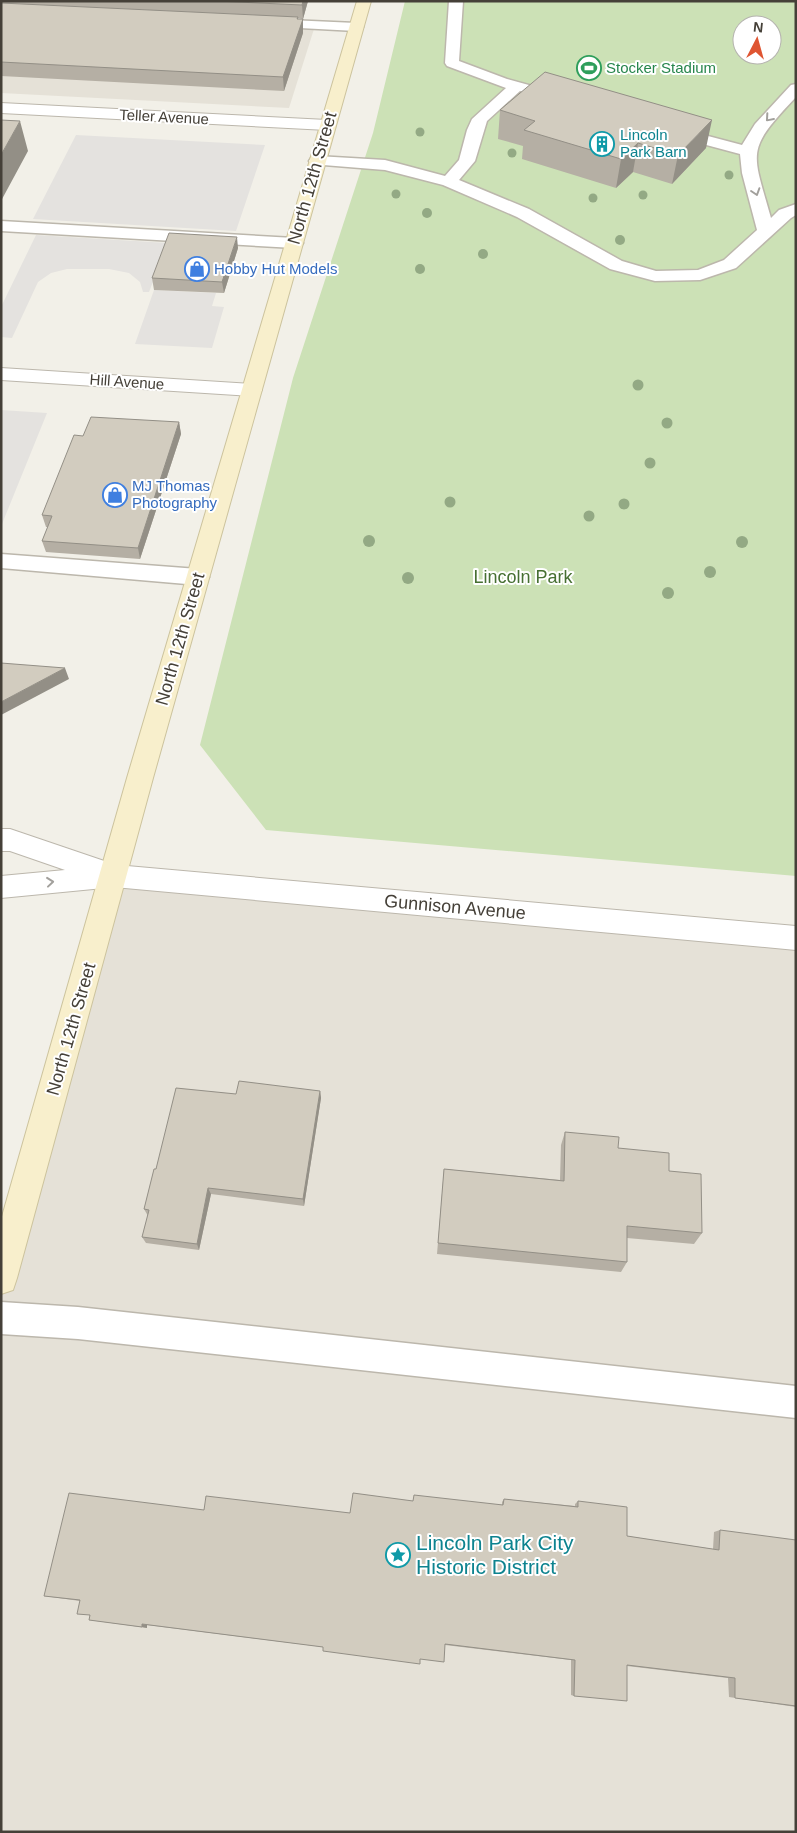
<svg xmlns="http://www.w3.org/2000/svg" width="797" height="1833" viewBox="0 0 797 1833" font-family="Arial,sans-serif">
<rect width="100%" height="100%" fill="#f2f0e8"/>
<path fill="#e5e1d7" d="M 1,14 L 314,29 L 289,108 L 1,93 Z
M 114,876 L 796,938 L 796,1832 L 1,1832 L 1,1278 Z"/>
<path fill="#cce1b6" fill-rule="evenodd" d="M 405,1 L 796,1 L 796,876 L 266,830 L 200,745 L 293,378 L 373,133 ZM 742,25 L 772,25 L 772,55 L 742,55 Z"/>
<path fill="#e4e2df" d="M 76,135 L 265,145 L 236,231 L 33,219 Z
M 36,235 L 168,243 L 149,292 L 143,292 L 140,282 L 129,273 L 109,269 L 67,269 L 51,273 L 38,282 L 12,338 L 1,337 L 1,307 Z
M 154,290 L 216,293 L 212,306 L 224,307 L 212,348 L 135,344 Z
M 1,410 L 47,413 L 2,524 L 1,524 Z"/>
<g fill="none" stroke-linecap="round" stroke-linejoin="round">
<defs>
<path id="service" d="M 449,1 L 463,1 L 459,61 L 507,79 L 565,95 L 568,98 L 565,101 L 560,103 L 520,91 L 487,121 L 475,161 L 459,180 L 529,209 L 622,261 L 656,271 L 698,270 L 724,260 L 757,230 L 742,173 L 740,154 L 669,135 L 666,132 L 669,129 L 674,127 L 742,145 L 755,124 L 791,85 L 796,84 L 796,97 C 745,151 752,150 771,218 L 779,210 L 796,204 L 796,215 L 791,218 L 736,268 L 700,280 L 655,281 L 610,269 L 517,217 L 443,185 L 385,170 L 311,164 L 309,161 L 311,158 L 317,156 L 385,160 L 445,176 L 459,160 L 467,130 L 472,119 L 506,88 L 447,66 L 445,63 Z
M 267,19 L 356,23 L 363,27 L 356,31 L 262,26 L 260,23 Z
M 1,221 L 294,238 L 300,239 L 303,243 L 300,247 L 294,248 L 1,231 Z
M 1,554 L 198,569 L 206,572 L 209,577 L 206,582 L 198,585 L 1,568 Z
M 1,1302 L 78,1307 L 796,1386 L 796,1418 L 78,1339 L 1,1334 Z"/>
<path id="minor" d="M 1,103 L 327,120 L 333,122 L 335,125 L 333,128 L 327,130 L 1,113 Z
M 1,368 L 252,384 L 259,386 L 262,390 L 259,394 L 252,396 L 1,380 Z"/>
<path id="tertiary" d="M 1,829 L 10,829 L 116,865 L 796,926 L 796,950 L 114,887 L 1,898 L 1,876 L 65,870 L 10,851 L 1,851 Z"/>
<path id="secondary" d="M 357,1 L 371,1 L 153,778 L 17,1278 L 13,1290 L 1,1294 L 1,1220 L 127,778 Z"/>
</defs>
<use href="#service" stroke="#bcb7ac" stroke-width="3"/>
<use href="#minor" stroke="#bcb7ac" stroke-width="2"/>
<use href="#tertiary" stroke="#bcb7ac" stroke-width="2"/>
<use href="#secondary" stroke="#ccc39d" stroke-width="2"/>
<use href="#service" fill="#fff" fill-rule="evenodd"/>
<use href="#minor" fill="#fff" fill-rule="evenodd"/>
<use href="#tertiary" fill="#fff" fill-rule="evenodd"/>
<use href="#secondary" fill="#f8efcc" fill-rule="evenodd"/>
</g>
<g fill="#93a984">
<circle cx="420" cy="132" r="4.5"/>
<circle cx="512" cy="153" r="4.5"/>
<circle cx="729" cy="175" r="4.5"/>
<circle cx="396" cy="194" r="4.5"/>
<circle cx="643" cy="195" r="4.5"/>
<circle cx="593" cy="198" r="4.5"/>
<circle cx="427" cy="213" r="5"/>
<circle cx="620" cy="240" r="5"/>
<circle cx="483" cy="254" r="5"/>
<circle cx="420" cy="269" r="5"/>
<circle cx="638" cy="385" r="5.5"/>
<circle cx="667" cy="423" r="5.5"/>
<circle cx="650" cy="463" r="5.5"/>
<circle cx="450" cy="502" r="5.5"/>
<circle cx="624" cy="504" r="5.5"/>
<circle cx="589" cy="516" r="5.5"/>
<circle cx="369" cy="541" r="6"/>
<circle cx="742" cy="542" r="6"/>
<circle cx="710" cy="572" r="6"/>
<circle cx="408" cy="578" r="6"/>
<circle cx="668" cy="593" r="6"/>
</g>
<path fill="#b5afa4" d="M 1,1 L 308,1 L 303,19 L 298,18 L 298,19 L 303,19 L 303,33 L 284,91 L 1,76 Z
M 500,110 L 706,148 L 672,184 L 633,172 L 616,188 L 522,159 L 523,146 L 498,139 Z
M 238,248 L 224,293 L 154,290 L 152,278 Z
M 179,422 L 181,434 L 140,559 L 46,552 L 42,541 L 48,527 L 46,527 L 42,515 L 83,436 Z
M 320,1091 L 321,1098 L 304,1206 L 211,1194 L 199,1250 L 146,1243 L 142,1237 L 148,1216 L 144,1209 L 156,1169 L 236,1094 Z
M 565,1132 L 618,1148 L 669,1171 L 702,1233 L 694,1244 L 627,1238 L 627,1262 L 621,1272 L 437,1254 L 444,1169 L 560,1180 L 561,1145 Z
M 504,1499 L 575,1506 L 575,1504 L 578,1501 L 627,1536 L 713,1549 L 714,1532 L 720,1530 L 796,1707 L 729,1697 L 728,1678 L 627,1666 L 574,1696 L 571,1695 L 571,1660 L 445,1645 L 323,1647 L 147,1625 L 147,1628 L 89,1620 L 90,1616 L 80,1601 L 44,1596 L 204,1510 L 350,1513 L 413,1501 L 502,1505 L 502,1502 Z"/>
<path fill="#938f86" d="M 303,1 L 308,1 L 303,19 L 302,5 Z
M 298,17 L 299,30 L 303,19 L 303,33 L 284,91 L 283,77 Z
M 712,120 L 706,148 L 672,184 L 678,155 Z
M 20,121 L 28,151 L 1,201 L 1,155 Z
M 638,143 L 633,172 L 616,188 L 621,159 Z
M 237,237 L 238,248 L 224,293 L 222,282 Z
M 179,422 L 181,434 L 140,559 L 138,548 Z
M 65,668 L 69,679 L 1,715 L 1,702 Z
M 320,1091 L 321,1098 L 304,1206 L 303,1199 Z
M 208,1188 L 211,1194 L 199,1250 L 197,1244 Z
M 142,1624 L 147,1625 L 147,1628 L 142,1627 Z"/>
<path fill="#d2ccbf" stroke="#938f86" d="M 216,1 L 303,1 L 302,5 Z
M 1,3 L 298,17 L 297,19 L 303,19 L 283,77 L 1,62 Z
M 545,72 L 712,120 L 678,155 L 638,143 L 621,159 L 524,130 L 535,121 L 500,110 Z
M 1,120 L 20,121 L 1,155 Z
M 169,233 L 237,237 L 222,282 L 152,278 Z
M 91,417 L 179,422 L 138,548 L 42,541 L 52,516 L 42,515 L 74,435 L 83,436 Z
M 1,663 L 65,668 L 1,702 Z
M 239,1081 L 320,1091 L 303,1199 L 208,1188 L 197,1244 L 142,1237 L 149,1210 L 144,1209 L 154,1169 L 156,1169 L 176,1088 L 236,1094 Z
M 565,1132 L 619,1137 L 618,1148 L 669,1153 L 669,1171 L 701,1174 L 702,1233 L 627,1226 L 627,1262 L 438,1243 L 444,1169 L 564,1181 Z
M 69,1493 L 204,1510 L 206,1496 L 350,1513 L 353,1493 L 413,1501 L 414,1495 L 503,1505 L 504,1499 L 578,1507 L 578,1501 L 627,1507 L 627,1536 L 719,1550 L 720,1530 L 796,1540 L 796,1706 L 735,1698 L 735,1678 L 627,1665 L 627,1701 L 574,1696 L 575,1660 L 445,1644 L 444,1662 L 420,1659 L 420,1664 L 323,1651 L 323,1647 L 142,1624 L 142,1627 L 89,1620 L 90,1615 L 77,1614 L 80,1600 L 44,1596 Z"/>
<defs><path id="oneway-chevron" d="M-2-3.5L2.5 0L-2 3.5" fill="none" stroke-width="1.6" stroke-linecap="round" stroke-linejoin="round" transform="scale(1.25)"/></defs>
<g stroke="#a2a09c">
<use href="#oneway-chevron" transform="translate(769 118) rotate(131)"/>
<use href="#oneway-chevron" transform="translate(756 192) rotate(72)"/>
<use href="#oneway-chevron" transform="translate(50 882) rotate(-6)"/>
</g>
<defs>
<symbol id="stadium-ring" viewBox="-11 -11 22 22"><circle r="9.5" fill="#fff" stroke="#2e9e5b" stroke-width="1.5"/><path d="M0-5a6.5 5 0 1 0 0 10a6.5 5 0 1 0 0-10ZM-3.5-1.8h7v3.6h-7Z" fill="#2e9e5b"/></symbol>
<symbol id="building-ring" viewBox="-11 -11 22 22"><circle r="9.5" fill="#fff" stroke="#0f9aa8" stroke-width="1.5"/><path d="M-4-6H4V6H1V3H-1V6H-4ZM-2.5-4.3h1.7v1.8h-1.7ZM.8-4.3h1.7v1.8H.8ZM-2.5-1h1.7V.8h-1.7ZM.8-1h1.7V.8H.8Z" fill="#0f9aa8"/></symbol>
<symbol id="shop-ring" viewBox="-11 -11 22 22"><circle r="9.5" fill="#fff" stroke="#3f7fe0" stroke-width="1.5"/><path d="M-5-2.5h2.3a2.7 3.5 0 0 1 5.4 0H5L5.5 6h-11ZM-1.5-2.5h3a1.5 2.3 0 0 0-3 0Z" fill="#3f7fe0"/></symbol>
<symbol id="sight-ring" viewBox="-11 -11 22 22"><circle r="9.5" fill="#fff" stroke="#0f9aa8" stroke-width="1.5"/><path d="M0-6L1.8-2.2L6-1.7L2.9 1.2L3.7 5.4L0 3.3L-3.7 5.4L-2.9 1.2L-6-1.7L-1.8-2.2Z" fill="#0f9aa8"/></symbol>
</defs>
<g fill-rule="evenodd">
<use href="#stadium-ring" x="575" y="54" width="28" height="28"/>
<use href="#building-ring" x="588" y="130" width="28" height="28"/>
<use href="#shop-ring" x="183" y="255" width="28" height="28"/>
<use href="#shop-ring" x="101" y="481" width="28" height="28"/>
<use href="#sight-ring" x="384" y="1541" width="28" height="28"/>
</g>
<g text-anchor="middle" stroke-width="4" stroke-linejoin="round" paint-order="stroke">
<g font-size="15" fill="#27864d" stroke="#fff" text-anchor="start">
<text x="606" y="73">Stocker Stadium</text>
</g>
<g font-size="15" fill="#454038" stroke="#fff">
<text transform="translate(164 117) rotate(3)" y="5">Teller Avenue</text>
<text transform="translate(127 382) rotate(4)" y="5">Hill Avenue</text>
</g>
<g font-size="15" fill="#0d838f" stroke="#fff" text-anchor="start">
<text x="620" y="140">Lincoln<tspan x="620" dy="17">Park Barn</tspan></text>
</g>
<g font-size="15" fill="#366cbe" stroke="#fff" text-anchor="start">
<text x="214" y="274">Hobby Hut Models</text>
<text x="132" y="491">MJ Thomas<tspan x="132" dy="17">Photography</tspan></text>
</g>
<g font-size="18" fill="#454038" stroke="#fff">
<text transform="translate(312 178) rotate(-74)" y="6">North 12th Street</text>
<text transform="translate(180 639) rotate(-74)" y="6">North 12th Street</text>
<text transform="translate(455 907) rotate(5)" y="6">Gunnison Avenue</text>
<text transform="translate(71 1029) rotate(-74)" y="6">North 12th Street</text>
</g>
<g font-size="18" fill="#466f32" stroke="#fff">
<text x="523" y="583">Lincoln Park</text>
</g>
<g font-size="21" fill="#0d838f" stroke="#fff" text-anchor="start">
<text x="416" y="1550">Lincoln Park City<tspan x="416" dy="24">Historic District</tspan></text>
</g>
</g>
<rect width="797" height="1833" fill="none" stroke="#454038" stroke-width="5"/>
<g transform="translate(757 40) rotate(6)"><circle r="24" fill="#ffffff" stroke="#b5b3af"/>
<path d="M0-4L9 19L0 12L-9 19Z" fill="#df5532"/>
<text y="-8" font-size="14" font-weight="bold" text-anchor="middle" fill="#454038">N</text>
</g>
</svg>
